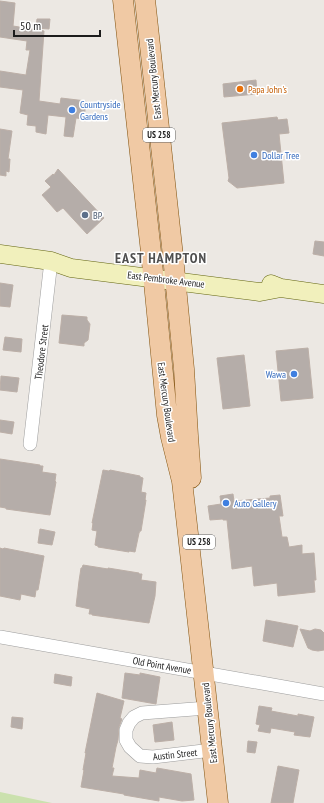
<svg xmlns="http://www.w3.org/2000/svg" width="324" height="803" viewBox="0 0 324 803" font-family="'PT Sans Narrow',sans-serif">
<rect width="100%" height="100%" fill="#ece8e3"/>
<path fill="#cbe1ae" d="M 0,792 L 52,803 L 0,803 Z"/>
<path fill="#b5ada9" stroke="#bcafa7" d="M 0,1 L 15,3 L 13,26 L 44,31 L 39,101 L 60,104 L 61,98 L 86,101 L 84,119 L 76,118 L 73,137 L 64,136 L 66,117 L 48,115 L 46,134 L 36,132 L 36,126 L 27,125 L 28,115 L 20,113 L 23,90 L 0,87 L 0,71 L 26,75 L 30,50 L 26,50 L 27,41 L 0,37 Z
M 37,19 L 50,19 L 49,29 L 36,28 Z
M 256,80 L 257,94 L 224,97 L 223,84 Z
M 277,117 L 278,120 L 287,119 L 289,133 L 279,134 L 284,183 L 237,188 L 228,181 L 229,178 L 222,123 Z
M 0,129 L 12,131 L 8,159 L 10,159 L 9,172 L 6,171 L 6,176 L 0,175 Z
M 58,169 L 104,218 L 87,234 L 63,208 L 57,212 L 42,195 L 51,187 L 45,181 L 53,174 L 54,175 Z
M 315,241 L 324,242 L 324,256 L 313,254 Z
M 0,283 L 13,285 L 10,307 L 0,306 Z
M 62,315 L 87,317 L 87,320 L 90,324 L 88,340 L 84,343 L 84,346 L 59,343 Z
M 5,337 L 22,339 L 21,352 L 3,350 Z
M 308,348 L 313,398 L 281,401 L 276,351 Z
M 244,355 L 250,406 L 223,409 L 217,358 Z
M 1,376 L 19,378 L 17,392 L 0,390 Z
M 0,420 L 14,422 L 12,434 L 0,432 Z
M 0,459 L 40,465 L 40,466 L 43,466 L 42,472 L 56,474 L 55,481 L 56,482 L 50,515 L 6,509 L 6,508 L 0,507 Z
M 103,470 L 109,471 L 110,470 L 140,476 L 140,477 L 143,478 L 141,492 L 146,493 L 145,500 L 146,500 L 141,531 L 140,531 L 139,533 L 135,552 L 129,551 L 129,552 L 98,547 L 98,546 L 95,545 L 97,531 L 92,530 L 93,523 L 92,523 Z
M 233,494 L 234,501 L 270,498 L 270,496 L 280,495 L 283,516 L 279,516 L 282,537 L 287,537 L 289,547 L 302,545 L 302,554 L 314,553 L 316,580 L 314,580 L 315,592 L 278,596 L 277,583 L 254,586 L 252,566 L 232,569 L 227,520 L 223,520 L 223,519 L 210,520 L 208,506 L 221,504 L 220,496 Z
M 40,529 L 55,532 L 52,545 L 38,543 Z
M 0,548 L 3,549 L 4,548 L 44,556 L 38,590 L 36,590 L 35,597 L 21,594 L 20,600 L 0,596 Z
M 83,565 L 108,569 L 108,568 L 139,573 L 139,574 L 142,574 L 141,580 L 156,582 L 155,596 L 149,623 L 92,615 L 92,614 L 89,614 L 90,609 L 76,606 L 79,581 L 81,568 L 82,568 Z
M 266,620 L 298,626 L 293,647 L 263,641 Z
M 300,629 L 310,631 L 315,629 L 321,630 L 324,633 L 324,650 L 318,651 L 312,650 L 308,648 Z
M 125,673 L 140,675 L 140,673 L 160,677 L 156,704 L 122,698 Z
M 55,674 L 72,677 L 71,686 L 54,683 Z
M 97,693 L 124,701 L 120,718 L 122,719 L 119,727 L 118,740 L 116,747 L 112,768 L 114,768 L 112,776 L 139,778 L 140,770 L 156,773 L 157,768 L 191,774 L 194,800 L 182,801 L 159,797 L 159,801 L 124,795 L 124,794 L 81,787 L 84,770 L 83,770 L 86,753 L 85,753 Z
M 259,706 L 272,708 L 271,711 L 298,716 L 298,714 L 314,717 L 310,737 L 294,735 L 295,732 L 271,728 L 270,733 L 258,731 L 260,725 L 256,724 Z
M 12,717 L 23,718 L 22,729 L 11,727 Z
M 172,722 L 174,740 L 155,742 L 153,725 Z
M 248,741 L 257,742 L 255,753 L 247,752 Z
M 278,766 L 299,770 L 293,803 L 271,803 Z"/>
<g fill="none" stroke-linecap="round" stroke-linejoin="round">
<defs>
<path id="minor" d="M 30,444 L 51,261
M 0,637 L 324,694
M 207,708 L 142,713 L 134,717 L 129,723 L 126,730 L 126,740 L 130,747 L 140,756 L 153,757 L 212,750"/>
<path id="secondary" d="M 0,254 L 51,261 L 71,268 L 260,292 L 281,288
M 271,284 L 281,288 L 324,294"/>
<path id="primary" d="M 123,0 L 151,252 L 167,415 L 171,437 L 182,481 L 187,525 L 218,803
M 145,0 L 173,256 L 184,369 L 188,436 L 191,478"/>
</defs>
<use href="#minor" stroke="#9d9d9d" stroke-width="14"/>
<use href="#secondary" stroke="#636511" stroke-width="19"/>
<use href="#primary" stroke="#835411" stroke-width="21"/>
<use href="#minor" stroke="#fff" stroke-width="13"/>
<use href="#secondary" stroke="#f1f0bc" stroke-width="18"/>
<use href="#primary" stroke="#f0c9a4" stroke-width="20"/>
</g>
<circle fill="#e8710a" stroke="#fff" stroke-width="1.5" cx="240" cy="89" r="4"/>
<g fill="#3f7fe0" stroke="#fff" stroke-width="1.5">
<circle cx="72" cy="110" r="4"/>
<circle cx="254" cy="155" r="4"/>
<circle cx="294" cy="374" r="4"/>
<circle cx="226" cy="503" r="4"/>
</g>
<circle fill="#5c6f8a" stroke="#fff" stroke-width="1.5" cx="85" cy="215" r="4"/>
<g text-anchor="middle" stroke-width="3" stroke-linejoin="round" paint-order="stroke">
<g fill="#fff" stroke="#606060" stroke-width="1">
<rect x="143" y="128" width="32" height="14" rx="3"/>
<rect x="183" y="535" width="32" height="14" rx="3"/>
</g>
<g font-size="9" font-weight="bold" fill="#1c1c1c">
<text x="159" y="138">US 258</text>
<text x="199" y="545">US 258</text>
</g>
<g font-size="10" fill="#1c1c1c" stroke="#fff">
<text transform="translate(153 79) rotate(-96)" y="4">East Mercury Boulevard</text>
<text transform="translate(166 279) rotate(7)" y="4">East Pembroke Avenue</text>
<text transform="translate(41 352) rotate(-83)" y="4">Theodore Street</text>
<text transform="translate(167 402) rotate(82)" y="4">East Mercury Boulevard</text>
<text transform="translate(162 665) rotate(10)" y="4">Old Point Avenue</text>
<text transform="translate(209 723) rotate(-96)" y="4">East Mercury Boulevard</text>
<text transform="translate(175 754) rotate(-6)" y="4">Austin Street</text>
</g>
<g font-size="10" fill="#c56008" stroke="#fff" text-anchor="start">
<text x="248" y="93">Papa John's</text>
</g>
<g font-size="10" fill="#366cbe" stroke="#fff" text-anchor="start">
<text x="80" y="108">Countryside<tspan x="80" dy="12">Gardens</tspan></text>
<text x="262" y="159">Dollar Tree</text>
<text x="286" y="378" text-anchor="end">Wawa</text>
<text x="234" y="507">Auto Gallery</text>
</g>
<g font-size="10" fill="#4e5e75" stroke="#fff" text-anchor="start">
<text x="93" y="219">BP</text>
</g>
<g font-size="14" font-weight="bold" letter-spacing="1" fill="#4f4f4f" stroke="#fff">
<text x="161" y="263">EAST HAMPTON</text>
</g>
</g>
<path d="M14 30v6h86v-6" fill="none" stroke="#1c1c1c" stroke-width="2"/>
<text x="20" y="30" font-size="12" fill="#1c1c1c" stroke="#ffffff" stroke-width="3" paint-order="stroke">50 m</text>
</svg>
